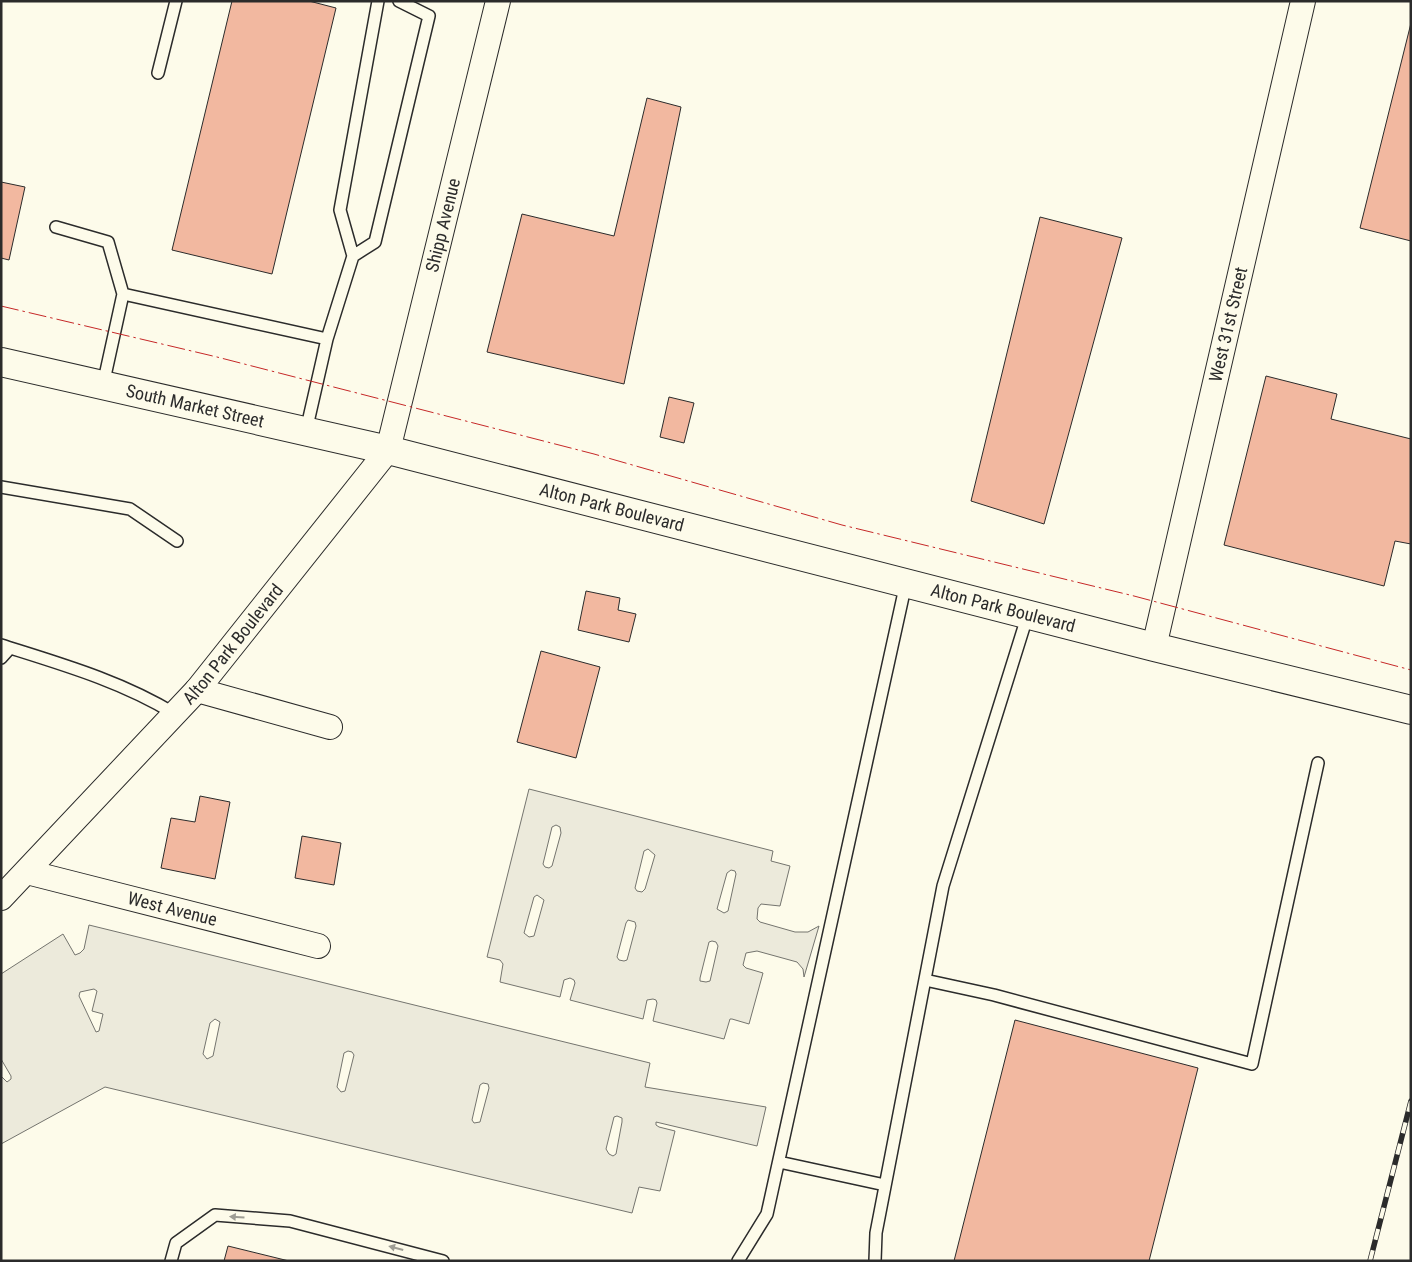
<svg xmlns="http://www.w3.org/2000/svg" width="1412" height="1262" viewBox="0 0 1412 1262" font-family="'Roboto Condensed',sans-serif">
<rect width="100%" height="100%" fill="#fdfbea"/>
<path fill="#eceadb" stroke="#74746e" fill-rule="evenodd" d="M 529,789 L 773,851 L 771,861 L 790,866 L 780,906 L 761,904 L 758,908 L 757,919 L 760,922 L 795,932 L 808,932 L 819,926 L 804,977 L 803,969 L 797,962 L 757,951 L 746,953 L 743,965 L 746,968 L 763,973 L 749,1024 L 732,1019 L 730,1019 L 724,1039 L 653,1021 L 657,1003 L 656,1000 L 653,999 L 647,1000 L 643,1019 L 570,1000 L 575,983 L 574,980 L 570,978 L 564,980 L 560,997 L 500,982 L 503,964 L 500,960 L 487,957 ZM 556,825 L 560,827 L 561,833 L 552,866 L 549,868 L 545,867 L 543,864 L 552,827 ZM 648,849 L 655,855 L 645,889 L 642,892 L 637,891 L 635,888 L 644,851 ZM 731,870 L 735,871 L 736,874 L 728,911 L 724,913 L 717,909 L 727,873 ZM 537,895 L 544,900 L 534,936 L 529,937 L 524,933 L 534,897 ZM 628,920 L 635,922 L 636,926 L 627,960 L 624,961 L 619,960 L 617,957 L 626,923 ZM 712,941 L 716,942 L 718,946 L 710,981 L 706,982 L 700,981 L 700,978 L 709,942 Z
M 89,925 L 650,1063 L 645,1087 L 766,1107 L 757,1146 L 656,1122 L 656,1125 L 659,1127 L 675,1131 L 660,1191 L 639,1187 L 632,1213 L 105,1087 L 1,1144 L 1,1076 L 7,1082 L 11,1079 L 11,1076 L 1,1059 L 1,974 L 63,934 L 75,955 L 80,953 L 84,949 ZM 94,989 L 97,991 L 92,1011 L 103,1014 L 99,1031 L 96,1032 L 79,996 L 80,992 ZM 215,1019 L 220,1022 L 213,1056 L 207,1059 L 203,1054 L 210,1023 ZM 348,1051 L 352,1052 L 354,1055 L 345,1091 L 341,1092 L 337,1087 L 344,1053 ZM 483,1083 L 488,1084 L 489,1088 L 480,1122 L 474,1123 L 472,1120 L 480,1085 ZM 617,1116 L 622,1118 L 622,1122 L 616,1154 L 613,1156 L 609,1154 L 606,1149 L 614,1117 Z"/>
<path fill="#f2b8a0" stroke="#2b2b2b" d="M 232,1 L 309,1 L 336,8 L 272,274 L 172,250 Z
M 1411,23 L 1411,241 L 1360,228 Z
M 647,98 L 681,107 L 624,384 L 487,352 L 522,214 L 614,236 Z
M 1,182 L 25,187 L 9,260 L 1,258 Z
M 1040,217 L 1122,238 L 1044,524 L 971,501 Z
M 1266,376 L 1337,394 L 1331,419 L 1411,439 L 1411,544 L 1395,541 L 1384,586 L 1224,545 Z
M 669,397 L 694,403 L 684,443 L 660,437 Z
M 586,591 L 620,598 L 618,610 L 636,614 L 629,642 L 578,630 Z
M 541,651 L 600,667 L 576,758 L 517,742 Z
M 200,796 L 230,802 L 215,879 L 161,868 L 171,818 L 195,822 Z
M 302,836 L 341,843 L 334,885 L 295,878 Z
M 1015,1020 L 1198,1068 L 1149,1261 L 954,1261 Z
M 228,1246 L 289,1261 L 224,1261 Z"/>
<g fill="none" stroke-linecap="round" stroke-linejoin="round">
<defs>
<path id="lane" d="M 158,73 L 176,1
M 56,227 L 108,242 L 123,294
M 353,256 L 375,242 L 429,16 L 399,1
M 327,339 L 353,256 L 340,210 L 378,1
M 103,385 L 123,294 L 327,339 L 306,431
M 1,487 L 130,509 L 177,541
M 1,645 C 61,664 121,681 175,714
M 1,658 L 10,648
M 925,980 L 994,995 L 1252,1064 L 1318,763
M 779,1162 L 885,1185
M 171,1261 L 176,1243 L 215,1215 L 290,1221 L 443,1261
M 738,1261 L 767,1214 L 906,583
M 875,1261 L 876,1233 L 943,886 L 1028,614"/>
<g id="street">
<path id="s1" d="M 1154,647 L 1303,1"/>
<path d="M 197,690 L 330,727"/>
<path id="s2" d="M 27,872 L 318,946"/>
<path id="s3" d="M 1,898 L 197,690 L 388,450 L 498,1"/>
</g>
<g id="secondary">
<path id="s4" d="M 1,362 L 388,450 L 1154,647 L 1411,710"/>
</g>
</defs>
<use href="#lane" stroke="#2b2b2b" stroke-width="14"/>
<use href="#street" stroke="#2b2b2b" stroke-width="26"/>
<use href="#secondary" stroke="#2b2b2b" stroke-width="30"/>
<use href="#lane" stroke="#fdfbea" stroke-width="11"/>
<use href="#street" stroke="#fdfbea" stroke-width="24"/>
<use href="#secondary" stroke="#fdfbea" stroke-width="28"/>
<defs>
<path id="rail" d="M 1370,1261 L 1411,1101"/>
</defs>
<use href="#rail" stroke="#2b2b2b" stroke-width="5.5"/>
<use href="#rail" stroke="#fdfbea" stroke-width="4" stroke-dasharray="11" stroke-linecap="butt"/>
<path stroke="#c62828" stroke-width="1" stroke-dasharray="18 4 2.5 4" stroke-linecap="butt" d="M 1,306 L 217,357 L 594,454 L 842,525 L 1134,596 L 1411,670"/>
</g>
<defs><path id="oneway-solid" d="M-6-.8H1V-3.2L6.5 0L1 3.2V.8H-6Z" transform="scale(1.25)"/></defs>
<g fill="#9e9d94">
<use href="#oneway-solid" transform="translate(237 1217) rotate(-176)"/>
<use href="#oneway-solid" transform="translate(396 1248) rotate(-165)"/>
</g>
<g text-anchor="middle" stroke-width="4" stroke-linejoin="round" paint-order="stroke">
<g font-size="18" fill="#2b2b2b" stroke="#fdfbea">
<text dy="6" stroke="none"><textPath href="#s3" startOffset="824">Shipp Avenue</textPath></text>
<text dy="6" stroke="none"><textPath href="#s1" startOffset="331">West 31st Street</textPath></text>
<text dy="6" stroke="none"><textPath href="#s4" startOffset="199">South Market Street</textPath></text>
<text dy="6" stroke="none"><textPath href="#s4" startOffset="628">Alton Park Boulevard</textPath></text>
<text dy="6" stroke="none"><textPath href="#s4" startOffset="1032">Alton Park Boulevard</textPath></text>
<text dy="6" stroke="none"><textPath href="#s3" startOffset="344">Alton Park Boulevard</textPath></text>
<text dy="6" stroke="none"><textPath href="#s2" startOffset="150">West Avenue</textPath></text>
</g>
</g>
<rect width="1412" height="1262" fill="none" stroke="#2b2b2b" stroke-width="5"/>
</svg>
